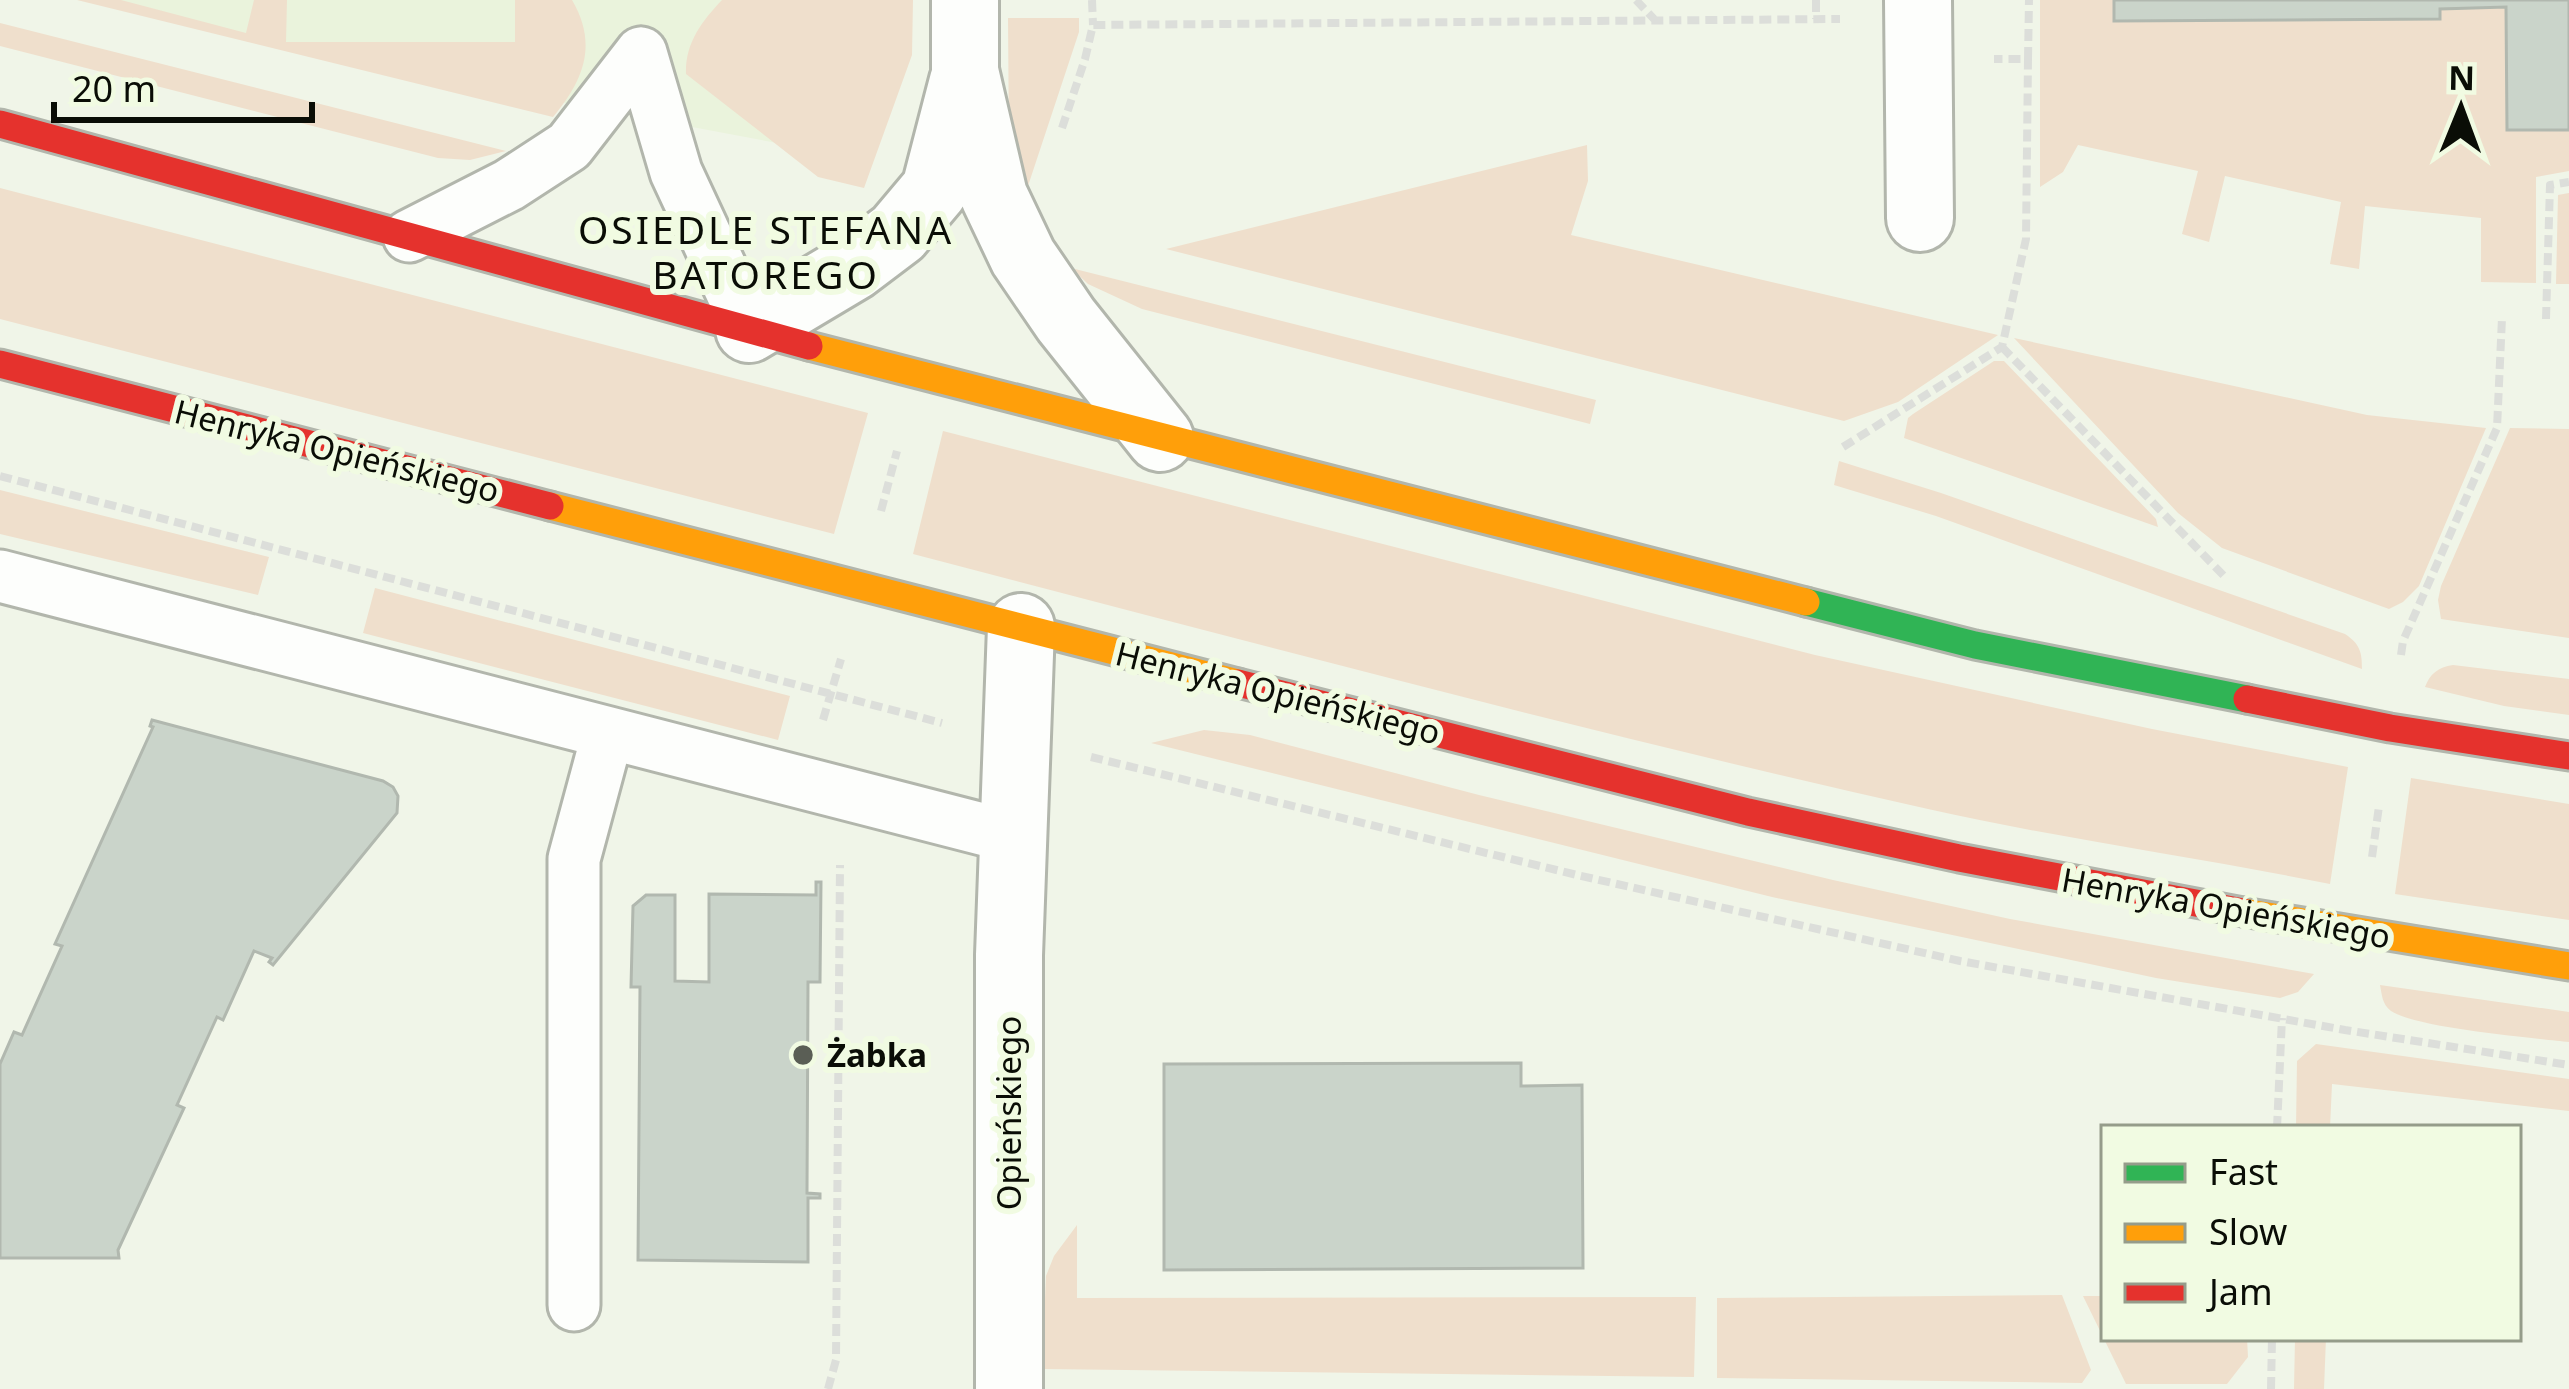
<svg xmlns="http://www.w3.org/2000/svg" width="2569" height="1389" viewBox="0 0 2569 1389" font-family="'Noto Sans',sans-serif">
<rect width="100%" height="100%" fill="#f0f5e8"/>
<path fill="#eaf3dc" d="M 82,0 L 859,0 L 857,158 L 287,51 Z"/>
<path fill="#efdfcc" d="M 77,0 L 121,0 L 246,33 L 254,0 L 287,0 L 286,42 L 515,42 L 515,0 L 572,0 C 598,44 584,80 553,117 Z
M 722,0 L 913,0 L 912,55 L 864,188 L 818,177 L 686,74 C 685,43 702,21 722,0 Z
M 2040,0 L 2114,0 L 2115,21 L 2439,19 L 2440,9 L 2506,7 L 2507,129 L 2569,130 L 2569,171 L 2536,177 L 2536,283 L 2481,282 L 2481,218 L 2365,206 L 2359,269 L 2330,264 L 2341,202 L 2225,176 L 2209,242 L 2182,234 L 2198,171 L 2078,145 L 2063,172 L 2040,187 Z
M 1008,18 L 1079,18 L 1079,32 L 1023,201 L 1009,151 Z
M 0,23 L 506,151 L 470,160 L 438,158 L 0,46 Z
M 1587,145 L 1588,181 L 1571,235 L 1998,335 L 1898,402 L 1844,421 L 1166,249 Z
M 0,188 L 868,413 L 834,534 L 0,319 Z
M 2569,193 L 2569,284 L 2556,284 L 2558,195 Z
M 1071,268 L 1596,400 L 1590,424 L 1142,309 L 1088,284 Z
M 2014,338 L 2367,415 L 2486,428 L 2419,586 L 2403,602 L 2389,609 L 2222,548 L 2178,513 Z
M 1994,361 L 2004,361 L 2156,519 L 2158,527 L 1904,438 L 1908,418 L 1913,414 Z
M 2510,428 L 2569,429 L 2569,638 L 2441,619 L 2438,600 L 2441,586 Z
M 943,431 L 1815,655 L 2152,729 L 2348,767 L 2330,884 C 2197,857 2061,839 1928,809 C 1588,733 1251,642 913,554 Z
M 1839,461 L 1941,493 L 2345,634 C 2360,644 2362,652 2362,669 L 1936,516 L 1834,485 Z
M 0,490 L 269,557 L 258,595 L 0,534 Z
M 375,588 L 790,696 L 778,740 L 363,633 Z
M 2453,665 L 2569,679 L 2569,715 L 2504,706 L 2425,687 C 2430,674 2438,667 2453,665 Z
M 1204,730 L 1250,735 L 1479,795 L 1833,880 L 2010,919 L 2314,974 L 2298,992 L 2280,998 L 2156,978 L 1772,897 L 1151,743 Z
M 2411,778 L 2569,804 L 2569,920 L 2395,894 Z
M 2380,985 L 2569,1012 L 2569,1042 C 2534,1038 2416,1028 2391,1011 C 2382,1004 2382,995 2380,985 Z
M 2316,1044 L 2569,1079 L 2569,1111 L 2332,1084 L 2330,1128 L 2296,1128 L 2297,1061 Z
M 1077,1225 L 1077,1298 L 1696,1297 L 1694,1377 L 1042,1369 L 1046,1276 L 1054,1256 Z
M 2062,1295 L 2091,1370 L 2082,1383 L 1717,1378 L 1717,1298 Z
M 2083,1296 L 2104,1296 L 2104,1338 L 2247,1338 L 2248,1357 L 2227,1384 L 2126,1384 Z
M 2295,1338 L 2326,1338 L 2324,1389 L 2294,1389 Z"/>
<path fill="#cad4ca" stroke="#b1b8af" stroke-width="3" d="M 2114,0 L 2569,0 L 2569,130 L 2507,130 L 2506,7 L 2440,9 L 2440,19 L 2114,21 Z
M 152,720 L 383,781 L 393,787 L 398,796 L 397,813 L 273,965 L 269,962 L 272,958 L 254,951 L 223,1020 L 217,1017 L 177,1105 L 184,1108 L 118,1250 L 119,1258 L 0,1258 L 0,1064 L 14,1032 L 22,1035 L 62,946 L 55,944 L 153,727 L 150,726 Z
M 816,882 L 821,882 L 820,982 L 808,982 L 807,1193 L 820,1194 L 820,1198 L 808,1198 L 808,1262 L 638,1260 L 640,987 L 631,987 L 633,906 L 646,895 L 675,895 L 675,981 L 709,982 L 709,894 L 816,895 Z
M 1521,1063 L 1521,1086 L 1582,1085 L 1583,1268 L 1164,1270 L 1164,1064 Z"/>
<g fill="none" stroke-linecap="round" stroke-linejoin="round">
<defs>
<path id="lane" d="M 641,53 L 676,172 L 749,329
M 409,236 L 509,185 L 569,146 L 641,53
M 0,576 L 1013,837
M 574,1305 L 574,859 L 608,733"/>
<path id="street" d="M 965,0 L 965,71 L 994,196 L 1023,257 L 1066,320 L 1160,438
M 1918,0 L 1920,218
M 749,329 L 853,267 L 898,233 L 935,189 L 963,81
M 1009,1389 L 1009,955 L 1021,627"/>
<path id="fast" d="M 1806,602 L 1975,645 L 2247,699"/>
<path id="slow" d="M 809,346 L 1806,602
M 550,506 L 1238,683
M 2243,912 L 2569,966"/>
<path id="jam" d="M 0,124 L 809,346
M 0,364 L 550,506
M 1238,683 L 1748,812 L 1959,858 L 2243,912
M 2247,699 L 2390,728 L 2569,756"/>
</defs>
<use href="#lane" stroke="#b2b6ac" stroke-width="57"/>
<use href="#street" stroke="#b2b6ac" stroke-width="72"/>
<use href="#fast" stroke="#b2b6ac" stroke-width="33"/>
<use href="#slow" stroke="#b2b6ac" stroke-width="33"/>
<use href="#jam" stroke="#b2b6ac" stroke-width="33"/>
<path stroke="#dcdeda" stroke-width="8" stroke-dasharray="12 6" stroke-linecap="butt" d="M 1092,0 L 1093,25
M 1636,0 L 1654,19
M 1816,0 L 1816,19
M 2028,59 L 2029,0
M 1062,128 L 1085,59 L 1093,25 L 1840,19
M 2546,319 L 2550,185 L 2569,182
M 2002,347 L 2224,576
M 1843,447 L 2002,347 L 2026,239 L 2028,59 L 1994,59
M 0,476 L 942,723
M 881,511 L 897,451
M 2401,655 L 2403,641 L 2497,428 L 2502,318
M 823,720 L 841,659
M 1091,757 L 1577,875 L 1960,961 L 2345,1030 L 2569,1065
M 2372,857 L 2379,806
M 2277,1128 L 2282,1018
M 828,1389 L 836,1360 L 840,865
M 2271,1389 L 2272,1338"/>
<use href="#lane" stroke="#fdfefc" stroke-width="51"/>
<use href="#street" stroke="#fdfefc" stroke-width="66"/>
<use href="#fast" stroke="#30b455" stroke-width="27"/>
<use href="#slow" stroke="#ff9f0a" stroke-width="27"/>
<use href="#jam" stroke="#e5322d" stroke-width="27"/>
</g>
<circle fill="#5a5e55" stroke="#f1fbe2" stroke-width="4.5" cx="803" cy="1055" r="12"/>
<g text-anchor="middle" stroke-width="12" stroke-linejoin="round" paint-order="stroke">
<g font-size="33" fill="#0a0d06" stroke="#f1fbe2">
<text transform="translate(337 451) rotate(14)" y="12">Henryka Opieńskiego</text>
<text transform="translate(1278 693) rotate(14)" y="12">Henryka Opieńskiego</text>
<text transform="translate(2226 908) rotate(10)" y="12">Henryka Opieńskiego</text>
<text transform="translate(1009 1113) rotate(-90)" y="12">Opieńskiego</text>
</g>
<g font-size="33" font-weight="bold" fill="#0a0d06" stroke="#f1fbe2" text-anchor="start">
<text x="827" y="1067">Żabka</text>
</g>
<g font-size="39" letter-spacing="3" fill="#0a0d06" stroke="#f1fbe2">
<text x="766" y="244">OSIEDLE STEFANA<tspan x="766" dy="45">BATOREGO</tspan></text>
</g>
</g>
<rect x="2101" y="1125" width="420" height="216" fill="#f1fbe2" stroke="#959c8a" stroke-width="3"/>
<rect x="2125" y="1164" width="60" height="18" fill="#30b455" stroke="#959c8a" stroke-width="3"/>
<text x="2209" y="1185" font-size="36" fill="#0a0d06">Fast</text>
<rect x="2125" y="1224" width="60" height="18" fill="#ff9f0a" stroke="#959c8a" stroke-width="3"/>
<text x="2209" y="1245" font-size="36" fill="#0a0d06">Slow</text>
<rect x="2125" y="1284" width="60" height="18" fill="#e5322d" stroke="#959c8a" stroke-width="3"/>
<text x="2209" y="1305" font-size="36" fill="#0a0d06">Jam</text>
<g transform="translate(2461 108) rotate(1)" stroke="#f1fbe2" stroke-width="9" paint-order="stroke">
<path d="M0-9L21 45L0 30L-21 45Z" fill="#0a0d06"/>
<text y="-18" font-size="33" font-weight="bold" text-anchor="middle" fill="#0a0d06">N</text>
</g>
<path d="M54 102v18h258v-18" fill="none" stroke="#0a0d06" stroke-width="6"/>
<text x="72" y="102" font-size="36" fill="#0a0d06" stroke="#f1fbe2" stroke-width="9" paint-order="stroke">20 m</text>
</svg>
